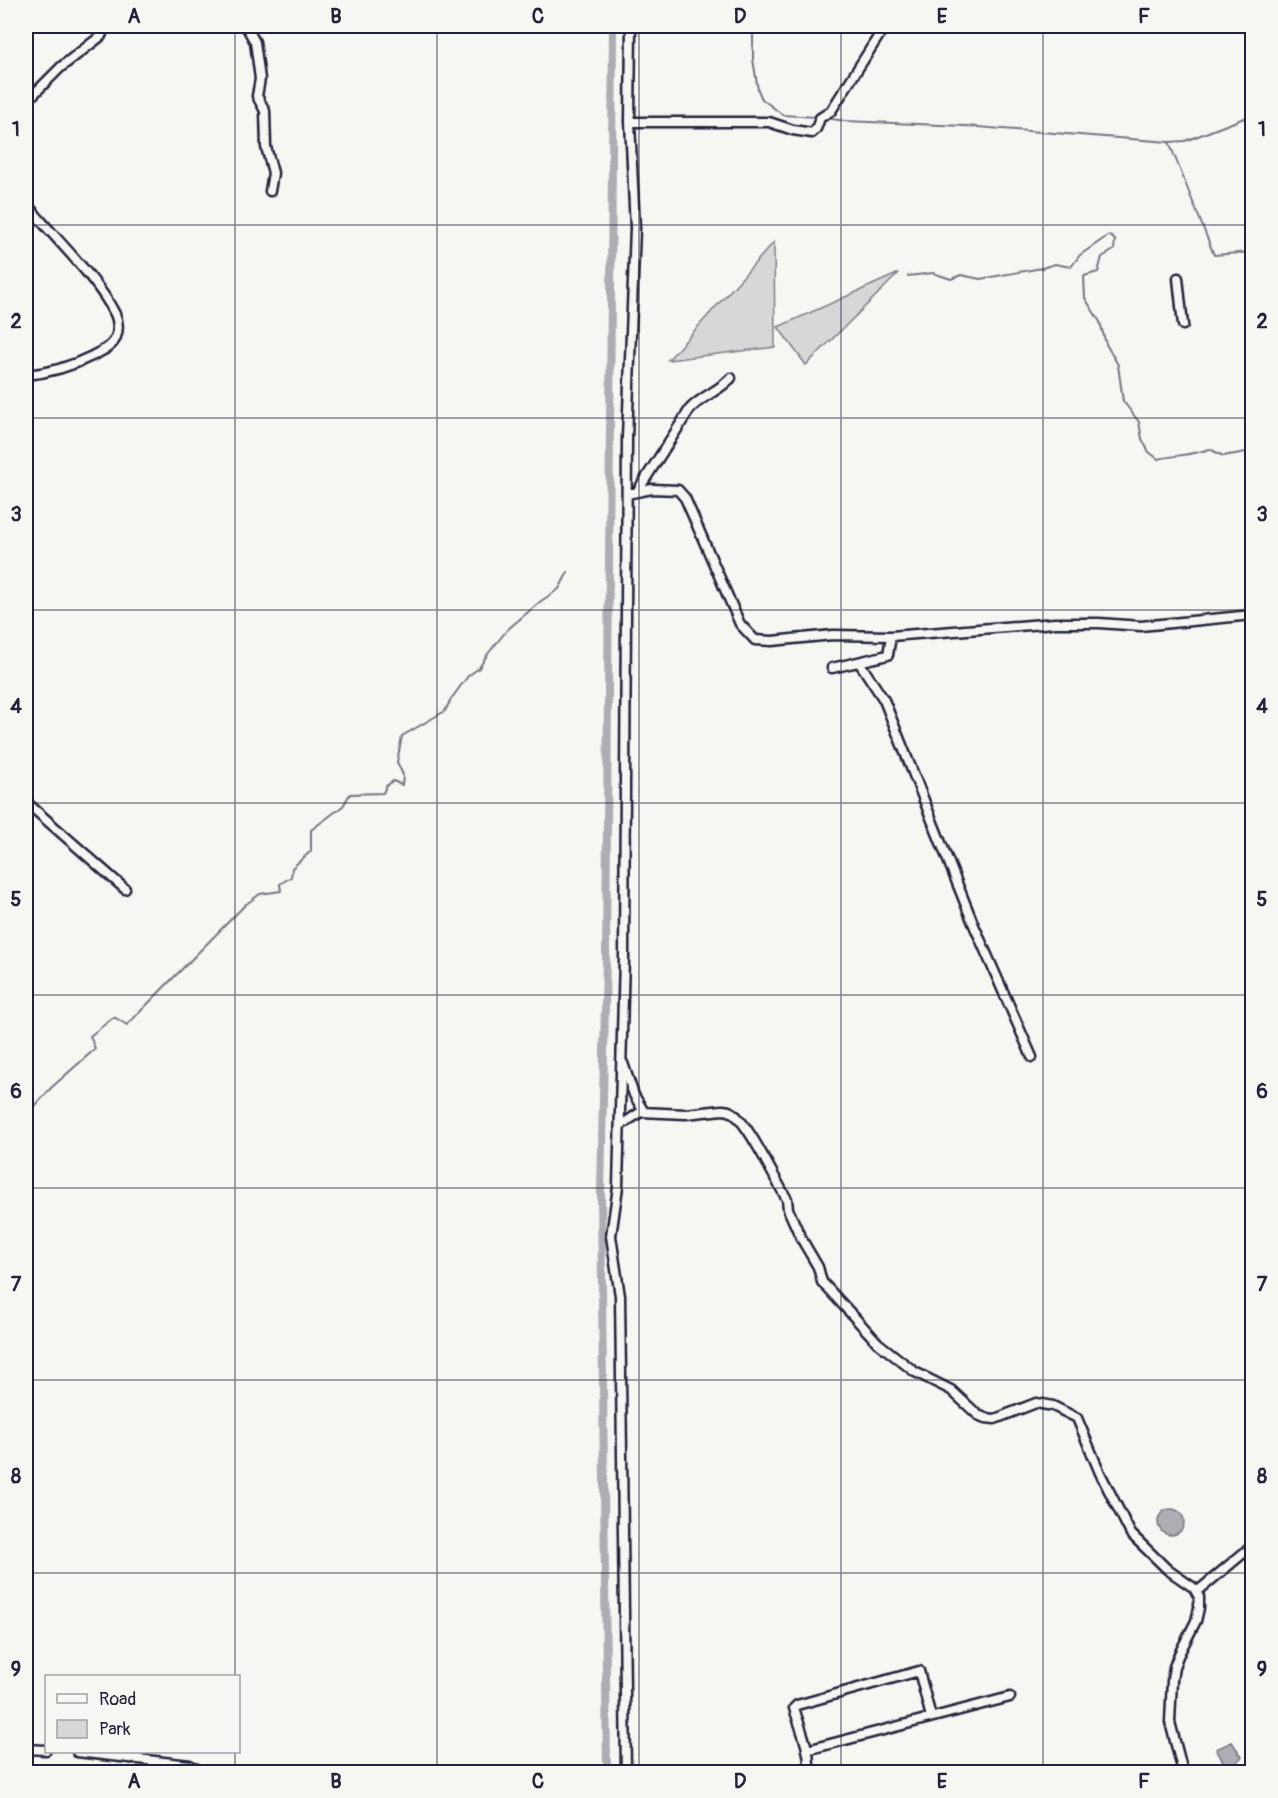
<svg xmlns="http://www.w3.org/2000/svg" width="1278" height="1798" viewBox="0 0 1278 1798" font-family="Pangolin,sans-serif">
<rect width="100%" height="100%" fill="#f6f6f2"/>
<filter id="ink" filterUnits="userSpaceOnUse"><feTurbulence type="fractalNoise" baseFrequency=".0167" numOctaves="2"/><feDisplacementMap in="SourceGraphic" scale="12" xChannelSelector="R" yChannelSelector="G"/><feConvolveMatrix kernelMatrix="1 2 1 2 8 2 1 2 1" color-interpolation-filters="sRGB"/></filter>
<g filter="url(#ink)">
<path fill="#d7d7d7" stroke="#7c7c89" stroke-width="1.5" d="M 774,242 L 775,347 L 668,360 Z
M 899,273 L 806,365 L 778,327 Z"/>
<path fill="#adadb3" stroke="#757583" stroke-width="1.5" d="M1158 1522a13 13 0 1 1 26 0a13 13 0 1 1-26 0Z
M 1232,1742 L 1242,1757 L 1228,1770 L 1216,1749 Z"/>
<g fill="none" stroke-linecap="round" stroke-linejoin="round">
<path stroke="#757583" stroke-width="2" d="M 753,26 L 753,59 L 758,90 L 762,99 L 783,115 L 817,117
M 826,118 L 845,121 L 965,126 L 1169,142 L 1185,141 L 1252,115
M 1169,142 L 1214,255 L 1252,252
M 908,276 L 933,273 L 951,279 L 961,275 L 980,279 L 1042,268 L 1055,264 L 1071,267 L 1080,255 L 1109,235 L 1115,240 L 1114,250 L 1102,257 L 1098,272 L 1084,276 L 1085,298 L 1100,322 L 1106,344 L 1118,365 L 1123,401 L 1139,422 L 1142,439 L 1149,452 L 1158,459 C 1177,455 1192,455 1210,449 L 1223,456 L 1252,451
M 26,1116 L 52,1087 L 95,1049 L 90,1036 L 114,1017 L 127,1025 L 245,905 L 260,894 L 281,891 L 280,884 L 291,877 L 292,868 L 311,851 L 311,830 L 343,806 L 350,794 L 383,793 L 386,786 L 393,781 L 402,785 L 403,775 L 397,762 L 402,736 L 445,711 L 451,699 L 468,676 L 479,668 L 487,655 L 507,630 L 541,601 L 559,589 L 568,572"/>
<path stroke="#adadb3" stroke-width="8" d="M 607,1772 L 601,1191 L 606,959 L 613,26"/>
<defs>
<path id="street" d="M 246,26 L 255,42 L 258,64 L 260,79 L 257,96 L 265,111 L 266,147 L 273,173 L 270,191
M 26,102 L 61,67 L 101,36 L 105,26
M 630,122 L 769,122 L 793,130 L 812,133 L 816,129 L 820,118 L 831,111 L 885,26
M 26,203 C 53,237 96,276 115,314 C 118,320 119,330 116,337 C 112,348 101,351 92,356 C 72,366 48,373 26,375
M 1178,278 L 1183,325
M 637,492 L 690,409 C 702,396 719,391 731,378
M 627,494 L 652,489 L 678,490 L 685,498 L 740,624 L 755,640 L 772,641 L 833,635 L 891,636 L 1055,623 L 1099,623 L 1141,626 L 1252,615
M 859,662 L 884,700 L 973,923 L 1032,1057
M 832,668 L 888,655 L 891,636
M 26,802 L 125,889
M 623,1063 L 634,1095 L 644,1112
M 621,1125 L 641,1112 L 686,1114 L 722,1110 C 726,1110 728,1110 731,1112 C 747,1120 775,1180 787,1199 L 788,1209 L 801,1238 L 818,1267 L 822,1282 L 878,1343 L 915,1372 L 951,1390 L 978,1415 L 985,1418 L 995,1419 L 1036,1403 L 1053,1406 L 1077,1418 L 1100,1473 L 1131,1534 L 1168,1570 L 1194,1588 L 1199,1597 L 1199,1608 L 1196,1621 L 1178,1656 L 1174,1667 L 1172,1680 L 1170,1722 L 1183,1772
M 1198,1591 L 1252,1546
M 26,1749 L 46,1750
M 807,1750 L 1010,1697
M 77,1752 L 190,1765 L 202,1772
M 626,1772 L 620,1296 L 611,1236 L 618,1187 L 624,958 L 627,438 L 635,228 L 630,122 L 631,26
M 808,1772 C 813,1756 799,1725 794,1708 L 797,1705 L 919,1671 L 931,1717"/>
</defs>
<use href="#street" stroke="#22223b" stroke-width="13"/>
<use href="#street" stroke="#f6f6f2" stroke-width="8"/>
</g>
</g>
<path fill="none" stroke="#22223b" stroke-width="1.5" stroke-opacity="0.55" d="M 235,26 L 235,1676M 437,26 L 437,1772M 639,26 L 639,1772M 841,26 L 841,1772M 1043,26 L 1043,1772M 26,225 L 1252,225M 26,418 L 1252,418M 26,610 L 1252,610M 26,803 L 1252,803M 26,995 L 1252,995M 26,1188 L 1252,1188M 26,1380 L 1252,1380M 26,1573 L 1252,1573M 235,1752 L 235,1772"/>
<rect width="1278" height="1798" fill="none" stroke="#f6f6f2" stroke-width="66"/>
<rect x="45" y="1675" width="195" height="78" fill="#f6f6f2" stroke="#a1a1a9" stroke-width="1.5"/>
<rect x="57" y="1694" width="30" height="9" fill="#f6f6f2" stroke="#a1a1a9" stroke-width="1.5"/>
<text x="99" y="1705" font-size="18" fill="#22223b">Road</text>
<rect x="57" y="1720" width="30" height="18" fill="#d7d7d7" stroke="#a1a1a9" stroke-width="1.5"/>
<text x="99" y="1735" font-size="18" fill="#22223b">Park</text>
<rect x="33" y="33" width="1212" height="1732" fill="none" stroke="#22223b" stroke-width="2"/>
<g font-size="20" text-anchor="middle" font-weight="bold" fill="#22223b">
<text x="134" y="23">A</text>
<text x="336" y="23">B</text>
<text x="538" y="23">C</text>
<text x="740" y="23">D</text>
<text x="942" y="23">E</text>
<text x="1144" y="23">F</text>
<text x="16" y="136">1</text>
<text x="1262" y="136">1</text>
<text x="16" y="328">2</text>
<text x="1262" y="328">2</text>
<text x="16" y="521">3</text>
<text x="1262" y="521">3</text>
<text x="16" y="713">4</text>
<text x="1262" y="713">4</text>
<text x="16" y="906">5</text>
<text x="1262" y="906">5</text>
<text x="16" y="1098">6</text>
<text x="1262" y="1098">6</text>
<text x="16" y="1291">7</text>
<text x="1262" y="1291">7</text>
<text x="16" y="1483">8</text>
<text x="1262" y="1483">8</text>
<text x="16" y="1676">9</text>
<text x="1262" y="1676">9</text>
<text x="134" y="1788">A</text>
<text x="336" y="1788">B</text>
<text x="538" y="1788">C</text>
<text x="740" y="1788">D</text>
<text x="942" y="1788">E</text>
<text x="1144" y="1788">F</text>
</g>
</svg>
